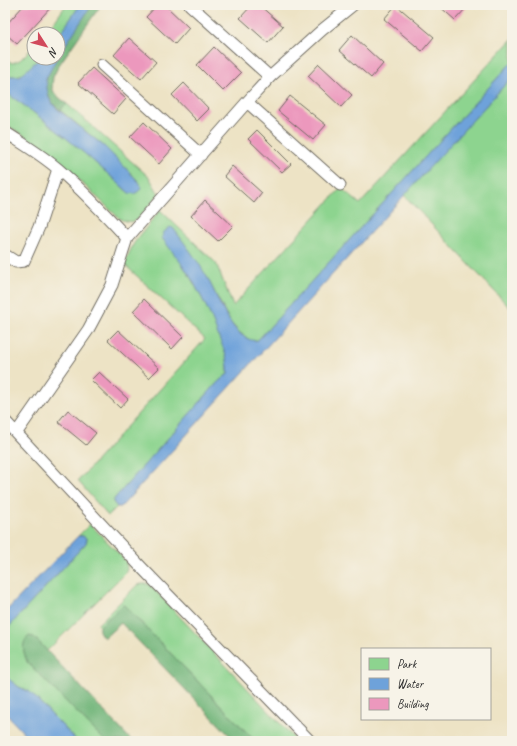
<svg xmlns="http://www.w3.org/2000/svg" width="517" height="746" viewBox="0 0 517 746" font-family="Caveat,sans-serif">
<rect width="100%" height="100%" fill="#f7f3e8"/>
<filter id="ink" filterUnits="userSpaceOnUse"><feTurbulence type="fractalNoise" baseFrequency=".025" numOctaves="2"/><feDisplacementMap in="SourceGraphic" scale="8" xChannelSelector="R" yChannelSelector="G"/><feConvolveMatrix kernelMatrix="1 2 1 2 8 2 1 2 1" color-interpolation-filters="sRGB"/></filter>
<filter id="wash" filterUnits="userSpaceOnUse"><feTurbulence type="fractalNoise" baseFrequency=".012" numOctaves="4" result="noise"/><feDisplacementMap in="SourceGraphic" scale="16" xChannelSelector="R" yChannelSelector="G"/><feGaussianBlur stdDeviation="0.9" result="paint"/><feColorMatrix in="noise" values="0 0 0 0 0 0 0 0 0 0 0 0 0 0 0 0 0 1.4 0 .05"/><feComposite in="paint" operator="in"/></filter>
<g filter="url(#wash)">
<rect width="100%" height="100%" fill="#ede3c5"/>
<path fill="#8dd48f" stroke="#5c805d" d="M 66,5 L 80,5 L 58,37 L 58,34 L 46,34 Z
M 512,39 L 512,62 L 258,340 L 251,341 L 239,332 L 231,323 L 206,276 L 182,264 C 197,287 231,347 228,374 L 218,382 L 115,498 L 113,502 L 117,507 L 108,516 L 78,481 L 205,339 L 124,264 L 134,243 L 160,210 L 216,263 L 233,306 L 341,188 L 360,204 Z
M 34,46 L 34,58 L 40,58 C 31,67 18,83 5,73 L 5,58 L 12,63 L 20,60 Z
M 512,77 L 512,310 L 404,195 Z
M 5,92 C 49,122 90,157 129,193 L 140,183 L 105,147 L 60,110 L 67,104 L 149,177 L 159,194 L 138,219 C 132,223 126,222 120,219 L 63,165 L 31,140 L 5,124 Z
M 90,524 L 126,561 L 127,569 L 125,573 L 47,651 L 34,637 L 26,639 C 22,648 24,653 28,662 L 105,741 L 77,741 L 30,692 L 19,687 L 11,681 L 5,675 L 5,631 L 86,543 L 83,536 L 78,536 Z
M 142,584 L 149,584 L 293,737 L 295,741 L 255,741 L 125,606 L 123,605 L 99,627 L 98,624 L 137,585 Z"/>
<path fill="#72b67a" stroke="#4e7052" d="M 92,5 L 101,5 L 59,65 L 53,77 L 52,88 L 55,94 L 67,104 L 60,110 C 51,104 43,90 47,78 C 48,70 54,62 58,57 C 69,40 80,21 92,5 Z
M 123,605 L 125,606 L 255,741 L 235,741 L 121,623 L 104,638 C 101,634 98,632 99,627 Z
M 29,636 L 34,637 L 132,741 L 105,741 L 27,662 C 24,653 20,644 29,636 Z"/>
<path fill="#6ea2da" stroke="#4c6682" d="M 80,5 L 92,5 L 58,56 L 58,37 Z
M 40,58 L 57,58 L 46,79 L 47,88 L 49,98 L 55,107 L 105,147 L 140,183 L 141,189 L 135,194 L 129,193 C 90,157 49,122 5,92 L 5,73 L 9,76 L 20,76 Z
M 512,62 L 512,77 L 121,507 L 117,507 L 113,502 L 115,498 L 218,382 L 228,374 C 229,361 224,349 219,338 C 213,320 205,303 196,287 C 187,269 174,254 162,238 L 163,233 L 170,227 L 173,228 C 185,244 197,259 207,277 C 215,292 221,309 231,323 C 236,331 248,343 258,340 Z
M 78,536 L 83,536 L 87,539 L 86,543 L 5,631 L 5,612 Z
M 5,675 L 11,681 L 19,687 L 30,692 L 77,741 L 31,741 L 5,713 Z"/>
<g id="blocks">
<path fill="#ec98bd" d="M 24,5 L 53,5 L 17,44 L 5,33 L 5,26 Z
M 157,5 L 165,5 L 189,28 L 175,44 L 146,17 Z
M 252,5 L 259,5 L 283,26 L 268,43 L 240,18 Z
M 396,5 L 434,37 L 422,51 L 384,19 Z
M 438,5 L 466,5 L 468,6 L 455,20 Z
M 352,35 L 383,64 L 371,78 L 339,50 Z
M 129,38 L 156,62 L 141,79 L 114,55 Z
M 214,47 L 241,73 L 223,91 L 197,65 Z
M 319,64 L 352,95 L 341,107 L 308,76 Z
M 92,68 L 126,99 L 113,114 L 78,83 Z
M 184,83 L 209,109 L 197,121 L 172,95 Z
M 290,96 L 326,125 L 313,140 L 278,111 Z
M 144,122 L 172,149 L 159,164 L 130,137 Z
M 257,130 L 291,164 L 282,172 L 248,139 Z
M 232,166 L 262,193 L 254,203 L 224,176 Z
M 205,200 L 233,226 L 218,241 L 191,216 Z
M 144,299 L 183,337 L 172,349 L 133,311 Z
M 118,330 L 159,368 L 149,378 L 108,340 Z
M 99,372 L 128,399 L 120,408 L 91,380 Z
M 68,410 L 96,433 L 86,445 L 58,422 Z"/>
</g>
</g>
<g filter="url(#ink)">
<use href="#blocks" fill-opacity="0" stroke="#6f6b61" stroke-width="1"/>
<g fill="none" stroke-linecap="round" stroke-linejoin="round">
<defs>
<path id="service" d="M 190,5 L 270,77
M 102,65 L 201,155
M 247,102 L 340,185
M 5,132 C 23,144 42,155 58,169 C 82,190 105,214 127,238 L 112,285 L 88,330 L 17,432
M 127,238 L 247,102 L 270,77 L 322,30 L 353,5
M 5,255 L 16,262 L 24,261 L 39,227 L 58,169
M 5,421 L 141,567 L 310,741"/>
</defs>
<use href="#service" stroke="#6f6b61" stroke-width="13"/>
<use href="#service" stroke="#fff" stroke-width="11"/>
</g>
</g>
<rect width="517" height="746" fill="none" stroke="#f7f3e8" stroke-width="20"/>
<rect x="361" y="648" width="130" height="72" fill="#f7f3e8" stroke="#a5a39c"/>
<rect x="369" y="658" width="20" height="12" fill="#8dd48f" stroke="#a5a39c"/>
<text x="397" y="668" font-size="12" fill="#2b2b2b">Park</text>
<rect x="369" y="678" width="20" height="12" fill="#6ea2da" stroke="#a5a39c"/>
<text x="397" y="688" font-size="12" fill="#2b2b2b">Water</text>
<rect x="369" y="698" width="20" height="12" fill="#ec98bd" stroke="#a5a39c"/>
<text x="397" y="708" font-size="12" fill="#2b2b2b">Building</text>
<g transform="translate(46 46) rotate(126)"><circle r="19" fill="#f7f3e8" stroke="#a5a39c"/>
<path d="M0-3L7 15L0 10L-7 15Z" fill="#d1495b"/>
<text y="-6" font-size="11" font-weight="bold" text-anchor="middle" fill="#2b2b2b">N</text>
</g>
</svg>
